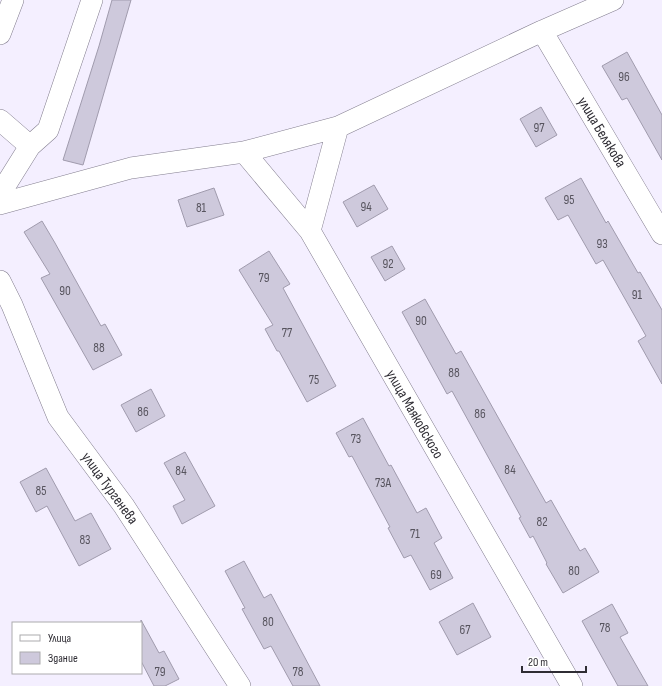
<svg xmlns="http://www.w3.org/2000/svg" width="662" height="686" viewBox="0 0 662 686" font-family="'Sofia Sans Condensed',sans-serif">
<rect width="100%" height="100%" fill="#f4efff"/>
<path fill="#cec9dc" stroke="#a09bad" d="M 112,0 L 131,0 L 83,165 L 63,160 L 99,46 Z
M 627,52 L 662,115 L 662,160 L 627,98 L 622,100 L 602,66 Z
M 541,107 L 557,135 L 536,147 L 520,119 Z
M 581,178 L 606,223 L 608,221 L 638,273 L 640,272 L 662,310 L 662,384 L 638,341 L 646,336 L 603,260 L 596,264 L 568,215 L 558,220 L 545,198 Z
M 374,185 L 388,209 L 357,227 L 343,202 Z
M 214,188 L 224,215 L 187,227 L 178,200 Z
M 42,221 L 55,243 L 101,326 L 105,324 L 122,355 L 93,370 L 41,278 L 50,274 L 24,232 Z
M 392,246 L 405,269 L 385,281 L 371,257 Z
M 269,251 L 290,284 L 283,288 L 336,386 L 307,402 L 279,351 L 277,351 L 265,329 L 273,325 L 239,270 Z
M 425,299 L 456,354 L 461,351 L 546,503 L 551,500 L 580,551 L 585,548 L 599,572 L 563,593 L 546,564 L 547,563 L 533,536 L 530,538 L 519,518 L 521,517 L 452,391 L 447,394 L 402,312 Z
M 151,389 L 165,416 L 136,432 L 121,405 Z
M 363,418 L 389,466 L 391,465 L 417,513 L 426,508 L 442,538 L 434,543 L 453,578 L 430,590 L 411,555 L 404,558 L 388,528 L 390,527 L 352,456 L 349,457 L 336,433 Z
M 185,452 L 215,506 L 182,524 L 173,506 L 185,500 L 164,463 Z
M 46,468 L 75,521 L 91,513 L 111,549 L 79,566 L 47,506 L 36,512 L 20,482 Z
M 244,561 L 264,598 L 271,594 L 320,686 L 293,686 L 271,646 L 264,649 L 242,609 L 245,608 L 225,571 Z
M 473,603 L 491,637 L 457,655 L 439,622 Z
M 612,604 L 628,633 L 620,637 L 648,686 L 618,686 L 582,621 Z
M 141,620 L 159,653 L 164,651 L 179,679 L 165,686 L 154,686 L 141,661 Z"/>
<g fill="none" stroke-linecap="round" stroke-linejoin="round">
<defs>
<path id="minor" d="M 542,31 L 662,234
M 0,34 L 13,0
M 0,120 L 30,146 L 0,194
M 30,146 L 48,130 L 92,0
M 244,152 L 310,231 L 572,686
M 0,204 L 131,168 L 244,152 L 338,127 L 542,31 L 613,0
M 310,231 L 338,127
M 0,281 L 12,305 L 58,417 L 124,506 L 240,686"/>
</defs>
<use href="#minor" stroke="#837e8f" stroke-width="22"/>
<use href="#minor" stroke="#fff" stroke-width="21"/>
</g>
<g text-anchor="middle" stroke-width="3" stroke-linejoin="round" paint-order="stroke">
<g font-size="13" fill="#57545e">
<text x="624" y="81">96</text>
<text x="539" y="132">97</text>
<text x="569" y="204">95</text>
<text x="366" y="211">94</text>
<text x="201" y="212">81</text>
<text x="602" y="248">93</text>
<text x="388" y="268">92</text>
<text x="264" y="282">79</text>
<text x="65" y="295">90</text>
<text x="637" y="299">91</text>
<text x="421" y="325">90</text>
<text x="287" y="337">77</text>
<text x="99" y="352">88</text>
<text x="454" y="377">88</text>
<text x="314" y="384">75</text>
<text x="143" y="416">86</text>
<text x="480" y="418">86</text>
<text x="356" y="443">73</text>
<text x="510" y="474">84</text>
<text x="181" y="475">84</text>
<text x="383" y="487">73А</text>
<text x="41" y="495">85</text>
<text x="542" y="526">82</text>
<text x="415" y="538">71</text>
<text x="85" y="544">83</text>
<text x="574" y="575">80</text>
<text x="436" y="579">69</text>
<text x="268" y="626">80</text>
<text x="605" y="632">78</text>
<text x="465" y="634">67</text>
<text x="160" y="676">79</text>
<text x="298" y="676">78</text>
</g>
<g font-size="15" fill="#2f2d34" stroke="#fff">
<text transform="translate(602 132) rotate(59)" y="5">улица Белякова</text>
<text transform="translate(415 414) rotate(60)" y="5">улица Маяковского</text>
<text transform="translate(110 488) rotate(54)" y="5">улица Тургенева</text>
</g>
</g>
<rect x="12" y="622" width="130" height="52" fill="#ffffff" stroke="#acabae"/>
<rect x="20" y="635" width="20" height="6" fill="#ffffff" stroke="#acabae"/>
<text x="48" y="642" font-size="12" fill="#2f2d34">Улица</text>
<rect x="20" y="652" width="20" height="12" fill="#cec9dc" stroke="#acabae"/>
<text x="48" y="662" font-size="12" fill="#2f2d34">Здание</text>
<path d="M522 666v6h64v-6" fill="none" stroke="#2f2d34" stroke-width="2"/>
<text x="528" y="666" font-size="12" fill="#2f2d34" stroke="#ffffff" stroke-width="3" paint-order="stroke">20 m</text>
</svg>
